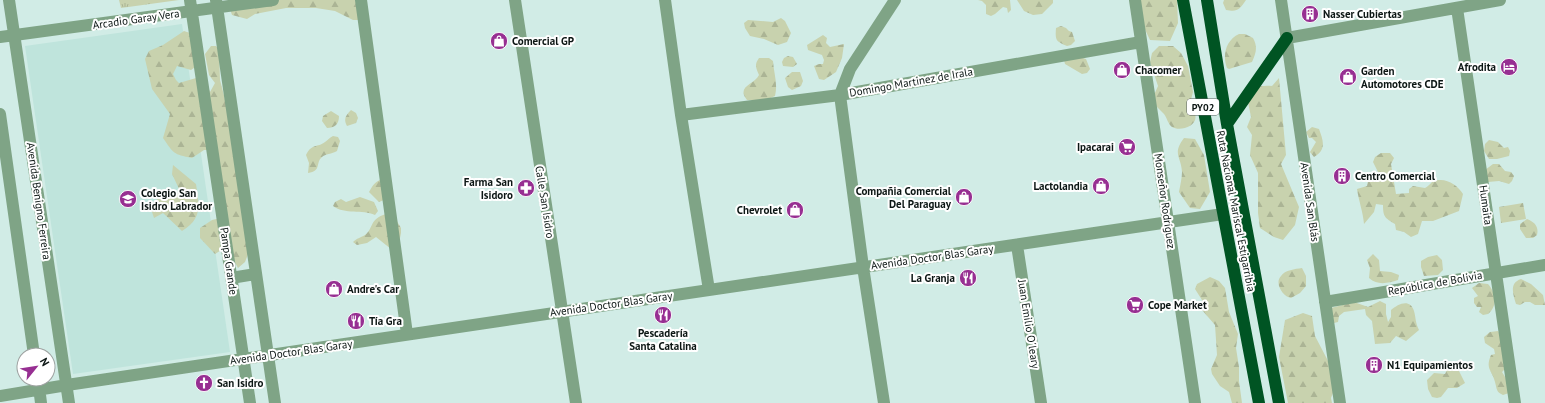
<svg xmlns="http://www.w3.org/2000/svg" width="1545" height="403" viewBox="0 0 1545 403" font-family="'PT Sans',sans-serif">
<defs>
<pattern id="grass-tufts" width="24" height="20" patternUnits="userSpaceOnUse"><rect width="24" height="20" fill="#c8d2ae"/><path d="M3 7l-1-3M5 7V3M7 7l1-3M15 17l-1-3M17 17v-4M19 17l1-3" fill="none" stroke="#abb495"/></pattern>
<pattern id="forest-firs" width="22" height="20" patternUnits="userSpaceOnUse"><rect width="22" height="20" fill="#c8d2ae"/><path d="M5 1l3.5 6h-7zM16 11l3.5 6h-7z" fill="#abb495"/></pattern>
</defs>
<rect width="100%" height="100%" fill="#d1ece6"/>
<path fill="#bfe4dc" d="M 182,24 L 230,352 L 73,374 L 25,46 Z"/>
<path fill="url(#grass-tufts)" d="M 119,0 L 179,0 L 121,8 Z"/>
<path fill="url(#forest-firs)" d="M 234,0 L 358,0 L 362,20 L 353,20 L 335,11 L 316,8 L 286,8 L 255,14 L 247,19 L 232,15 L 229,6 Z
M 978,0 L 1010,0 L 1011,10 L 1008,13 L 1007,8 L 1003,7 L 995,14 L 991,16 L 986,14 L 986,5 L 982,1 Z
M 1017,0 L 1053,0 L 1053,3 L 1042,14 L 1033,15 L 1024,11 Z
M 1131,0 L 1177,0 L 1178,23 L 1170,41 L 1150,40 Z
M 1224,0 L 1246,0 C 1239,10 1238,12 1226,10 L 1223,3 Z
M 781,18 L 785,21 L 791,33 L 787,42 L 778,45 L 764,39 L 750,36 L 745,28 L 744,23 L 748,20 L 773,22 Z
M 1061,26 L 1066,28 L 1069,31 L 1072,32 L 1075,41 L 1071,45 L 1067,46 C 1056,41 1055,41 1056,28 Z
M 184,31 L 193,34 L 198,65 L 191,70 L 177,66 L 173,74 L 176,80 L 179,83 L 203,76 L 210,92 L 215,83 L 209,75 L 205,54 L 211,46 L 216,46 L 219,50 L 220,80 L 237,146 L 254,239 L 245,262 L 238,268 L 233,259 L 231,244 L 215,254 L 200,238 L 200,228 L 212,220 L 221,218 L 213,150 L 204,150 L 192,158 C 173,154 174,154 163,138 L 170,114 L 152,89 L 145,59 L 149,51 L 163,45 Z
M 1239,34 L 1245,34 L 1253,38 C 1258,47 1256,53 1252,62 L 1229,69 L 1227,68 C 1222,55 1226,40 1239,34 Z
M 823,35 L 827,38 L 826,43 L 830,47 L 844,44 L 842,58 L 836,72 L 824,80 L 819,79 L 814,66 L 819,64 L 823,64 L 824,60 L 822,55 L 808,50 L 807,45 Z
M 1159,46 L 1173,46 L 1181,53 L 1188,66 L 1193,92 L 1189,107 C 1191,109 1194,112 1195,114 C 1199,126 1180,132 1172,127 C 1168,124 1167,118 1164,114 C 1161,111 1158,108 1155,105 L 1154,95 L 1158,86 L 1150,62 L 1152,53 Z
M 788,56 L 793,57 L 797,64 L 793,67 L 783,66 L 782,62 L 784,58 Z
M 1077,56 L 1086,59 L 1090,69 L 1087,73 L 1082,74 L 1065,64 L 1064,60 Z
M 759,58 L 769,58 L 773,61 C 774,74 778,84 775,96 L 766,100 L 747,100 C 736,86 754,85 759,75 C 756,68 754,65 759,58 Z
M 792,72 L 800,72 L 803,81 L 801,86 L 792,90 L 788,87 L 785,78 Z
M 1279,78 L 1286,155 L 1281,164 L 1299,207 L 1295,225 L 1283,240 L 1274,237 L 1260,228 L 1258,213 L 1258,173 L 1250,155 L 1252,135 L 1247,127 L 1251,117 L 1247,97 C 1254,87 1260,85 1272,86 Z
M 351,110 L 356,113 L 358,118 L 356,123 L 347,126 C 343,119 346,115 351,110 Z
M 331,111 L 339,116 C 339,124 335,128 327,128 L 322,121 L 323,116 Z
M 1312,127 L 1319,129 C 1323,140 1327,150 1314,157 L 1310,152 L 1316,142 L 1312,138 L 1309,138 L 1306,132 Z
M 333,136 L 338,137 L 340,141 L 337,151 C 332,154 325,154 322,157 C 315,163 322,171 308,173 L 309,163 L 306,155 C 312,143 317,148 325,142 C 328,140 329,138 333,136 Z
M 1184,138 L 1195,139 L 1204,155 L 1210,192 L 1200,209 L 1190,208 L 1179,192 C 1180,186 1182,178 1182,172 C 1181,156 1172,154 1184,138 Z
M 1489,140 L 1498,142 L 1504,148 L 1508,147 L 1510,151 L 1509,156 L 1497,159 L 1489,159 L 1484,151 L 1485,144 Z
M 1381,153 L 1390,153 L 1394,158 L 1391,164 L 1396,194 L 1409,193 L 1409,189 L 1413,186 L 1425,188 C 1427,187 1430,184 1432,182 C 1444,176 1457,184 1463,194 L 1459,211 L 1433,221 L 1422,221 L 1418,234 L 1411,237 L 1404,232 L 1396,230 L 1395,224 C 1385,218 1383,217 1383,205 L 1376,204 L 1374,212 L 1364,224 C 1363,212 1359,202 1357,189 L 1367,186 L 1369,176 L 1378,178 L 1378,172 L 1373,162 L 1375,157 Z
M 1493,164 L 1499,164 L 1505,171 L 1511,172 L 1514,176 L 1512,181 L 1509,184 L 1499,181 L 1488,182 L 1485,170 Z
M 173,165 L 196,184 C 199,205 203,218 182,231 L 163,213 L 154,218 L 151,209 L 155,201 L 163,195 L 173,198 L 180,191 L 172,174 Z
M 383,179 L 384,200 L 379,202 L 369,192 C 373,185 375,181 383,179 Z
M 360,197 L 374,202 L 378,211 L 375,215 C 362,209 345,215 333,206 L 335,202 L 341,199 L 346,202 Z
M 1523,203 L 1526,219 L 1501,223 L 1499,207 Z
M 386,214 L 395,218 L 401,228 L 401,233 L 399,243 L 391,249 L 376,237 L 367,243 L 357,245 L 353,242 C 357,238 360,238 365,235 C 374,228 369,219 386,214 Z
M 1527,219 C 1535,222 1539,227 1537,235 L 1533,238 L 1526,238 L 1520,229 L 1520,224 Z
M 1373,254 L 1379,260 L 1380,271 L 1391,272 L 1399,275 L 1398,280 C 1388,283 1378,286 1369,278 L 1370,268 L 1367,260 Z
M 1437,255 L 1442,260 L 1443,270 L 1438,275 L 1424,276 L 1421,267 L 1421,261 L 1428,257 Z
M 1302,268 L 1306,276 L 1306,286 L 1300,293 L 1291,298 C 1283,297 1274,283 1281,276 C 1285,270 1295,269 1302,268 Z
M 1210,277 L 1219,281 L 1225,288 L 1229,312 L 1238,334 L 1236,348 L 1239,367 L 1239,381 L 1242,403 L 1232,403 L 1229,392 L 1220,386 L 1212,374 L 1211,369 L 1217,355 L 1215,325 L 1202,310 L 1202,300 L 1195,289 L 1197,284 Z
M 1521,279 L 1531,284 L 1543,295 L 1545,305 L 1535,305 L 1530,302 L 1525,302 L 1520,305 L 1516,304 C 1513,294 1509,283 1521,279 Z
M 1479,283 L 1488,284 C 1496,293 1498,306 1488,314 L 1483,315 L 1479,312 L 1481,307 L 1477,307 L 1474,303 L 1474,298 L 1478,296 L 1472,288 Z
M 1380,301 L 1386,304 L 1386,314 L 1388,322 L 1391,317 L 1391,310 C 1398,304 1410,298 1414,311 C 1416,318 1415,322 1419,330 L 1406,341 L 1396,336 L 1390,343 L 1375,344 L 1372,321 L 1366,315 L 1365,309 L 1344,312 L 1339,316 L 1338,322 L 1330,324 L 1331,308 L 1354,302 L 1368,307 Z
M 1303,313 L 1312,316 L 1315,336 L 1338,380 L 1331,398 L 1332,403 L 1288,403 L 1279,357 L 1285,320 Z
M 1498,331 L 1502,337 L 1505,369 L 1502,372 L 1507,380 L 1509,393 L 1503,395 C 1496,392 1497,389 1495,382 C 1492,370 1485,369 1491,355 L 1495,354 L 1494,349 L 1485,343 L 1484,337 L 1490,332 Z
M 1453,366 L 1457,367 L 1465,383 L 1457,388 L 1448,388 L 1441,397 L 1437,398 L 1432,397 L 1428,389 L 1427,380 L 1434,373 L 1445,374 L 1448,368 Z"/>
<g fill="none" stroke-linecap="round" stroke-linejoin="round">
<path stroke="#7fa486" stroke-width="12" d="M 9,0 L 69,403
M 190,0 L 250,403
M 216,0 L 275,403
M 361,0 L 407,334
M 515,0 L 576,403
M 665,0 L 681,115 L 709,290
M 1135,0 L 1195,403
M 1281,0 L 1340,403
M 1457,8 L 1515,403
M 0,37 L 273,0
M 1287,38 L 1500,0
M 0,114 L 34,355
M 681,115 L 840,95 L 1141,42
M 1017,245 L 1041,403
M 231,278 L 256,274
M 1325,302 L 1545,265
M 38,379 L 41,403
M 0,396 L 67,385 L 1223,214
M 884,403 L 863,267 L 840,95 L 850,69 L 895,0"/>
<path stroke="#005423" stroke-width="12" d="M 1183,0 L 1259,403
M 1207,0 L 1227,124 L 1279,403
M 1227,124 L 1287,38"/>
</g>
<defs>
<symbol id="building-disc" viewBox="-11 -11 22 22"><circle r="9.5" fill="#972f92" stroke="#fff"/><path d="M-4-6H4V6H1V3H-1V6H-4ZM-2.5-4.3h1.7v1.8h-1.7ZM.8-4.3h1.7v1.8H.8ZM-2.5-1h1.7V.8h-1.7ZM.8-1h1.7V.8H.8Z" fill="#fff"/></symbol>
<symbol id="shop-disc" viewBox="-11 -11 22 22"><circle r="9.5" fill="#972f92" stroke="#fff"/><path d="M-5-2.5h2.3a2.7 3.5 0 0 1 5.4 0H5L5.5 6h-11ZM-1.5-2.5h3a1.5 2.3 0 0 0-3 0Z" fill="#fff"/></symbol>
<symbol id="hotel-disc" viewBox="-11 -11 22 22"><circle r="9.5" fill="#972f92" stroke="#fff"/><path d="M-6-4.5h1.5V1H6V5H4.5V3h-9V5H-6ZM-4 0a1.8 1.8 0 1 1 3.6 0ZM.5 0V-2.5h3Q6-2.5 6 0Z" fill="#fff"/></symbol>
<symbol id="supermarket-disc" viewBox="-11 -11 22 22"><circle r="9.5" fill="#972f92" stroke="#fff"/><path d="M-6-5.5h2.5l.6 2H6L4.5 2H-2.5L-4.4-4H-6ZM-1.5 3.2a1.3 1.3 0 1 0 .1 0ZM3 3.2a1.3 1.3 0 1 0 .1 0Z" fill="#fff"/></symbol>
<symbol id="pharmacy-disc" viewBox="-11 -11 22 22"><circle r="9.5" fill="#972f92" stroke="#fff"/><path d="M-2-6h4v4h4v4h-4v4h-4v-4h-4v-4h4Z" fill="#fff"/></symbol>
<symbol id="school-disc" viewBox="-11 -11 22 22"><circle r="9.5" fill="#972f92" stroke="#fff"/><path d="M0-5L7-2L0 1L-7-2ZM-4 1L0 2.5L4 1V4Q0 6-4 4Z" fill="#fff"/></symbol>
<symbol id="restaurant-disc" viewBox="-11 -11 22 22"><circle r="9.5" fill="#972f92" stroke="#fff"/><path d="M-5-6h1v4h1v-4h1v4h1v-4h1v5L-1.5 .5V6h-2V.5L-5-1ZM5-6V6H3V1.5H1.5Q1.5-4 5-6Z" fill="#fff"/></symbol>
<symbol id="church-disc" viewBox="-11 -11 22 22"><circle r="9.5" fill="#972f92" stroke="#fff"/><path d="M-1.2-6h2.4v3.5h3.3v2.4h-3.3V6h-2.4V-.1h-3.3v-2.4h3.3Z" fill="#fff"/></symbol>
</defs>
<g fill-rule="evenodd">
<use href="#building-disc" x="1300" y="4" width="20" height="20"/>
<use href="#shop-disc" x="489" y="31" width="20" height="20"/>
<use href="#hotel-disc" x="1499" y="57" width="20" height="20"/>
<use href="#shop-disc" x="1112" y="60" width="20" height="20"/>
<use href="#shop-disc" x="1338" y="67" width="20" height="20"/>
<use href="#supermarket-disc" x="1117" y="137" width="20" height="20"/>
<use href="#building-disc" x="1332" y="166" width="20" height="20"/>
<use href="#shop-disc" x="1091" y="176" width="20" height="20"/>
<use href="#pharmacy-disc" x="516" y="178" width="20" height="20"/>
<use href="#shop-disc" x="954" y="187" width="20" height="20"/>
<use href="#school-disc" x="118" y="189" width="20" height="20"/>
<use href="#shop-disc" x="785" y="200" width="20" height="20"/>
<use href="#restaurant-disc" x="958" y="268" width="20" height="20"/>
<use href="#shop-disc" x="324" y="279" width="20" height="20"/>
<use href="#supermarket-disc" x="1125" y="295" width="20" height="20"/>
<use href="#restaurant-disc" x="653" y="305" width="20" height="20"/>
<use href="#restaurant-disc" x="346" y="311" width="20" height="20"/>
<use href="#building-disc" x="1364" y="355" width="20" height="20"/>
<use href="#church-disc" x="194" y="373" width="20" height="20"/>
</g>
<g text-anchor="middle" stroke-width="4" stroke-linejoin="round" paint-order="stroke">
<rect fill="#fff" stroke="#555c5a" stroke-width="1" x="1187" y="99" width="32" height="16" rx="3"/>
<g font-size="10" font-weight="bold" fill="#0c1614">
<text x="1203" y="111">PY02</text>
</g>
<g font-size="11" font-weight="bold" fill="#0c1614" stroke="#fff" text-anchor="start">
<text x="1323" y="18">Nasser Cubiertas</text>
<text x="512" y="45">Comercial GP</text>
<text x="1496" y="71" text-anchor="end">Afrodita</text>
<text x="1135" y="74">Chacomer</text>
<text x="1361" y="75">Garden<tspan x="1361" dy="13">Automotores CDE</tspan></text>
<text x="1114" y="151" text-anchor="end">Ipacarai</text>
<text x="1355" y="180">Centro Comercial</text>
<text x="513" y="186" text-anchor="end">Farma San<tspan x="513" dy="13">Isidoro</tspan></text>
<text x="1088" y="190" text-anchor="end">Lactolandia</text>
<text x="951" y="195" text-anchor="end">Compañia Comercial<tspan x="951" dy="13">Del Paraguay</tspan></text>
<text x="141" y="197">Colegio San<tspan x="141" dy="13">Isidro Labrador</tspan></text>
<text x="782" y="214" text-anchor="end">Chevrolet</text>
<text x="955" y="282" text-anchor="end">La Granja</text>
<text x="347" y="293">Andre's Car</text>
<text x="1148" y="309">Cope Market</text>
<text x="369" y="325">Tía Gra</text>
<text x="663" y="337" text-anchor="middle">Pescadería<tspan x="663" dy="13">Santa Catalina</tspan></text>
<text x="1387" y="369">N1 Equipamientos</text>
<text x="217" y="387">San Isidro</text>
</g>
<g font-size="11" fill="#0c1614" stroke="#fff">
<text transform="translate(136 19) rotate(-8)" y="4">Arcadio Garay Vera</text>
<text transform="translate(911 82) rotate(-10)" y="4">Domingo Martinez de Irala</text>
<text transform="translate(39 201) rotate(82)" y="4">Avenida Benigno Ferreira</text>
<text transform="translate(1165 201) rotate(82)" y="4">Monseñor Rodríguez</text>
<text transform="translate(545 202) rotate(81)" y="4">Calle San Isidro</text>
<text transform="translate(1310 202) rotate(82)" y="4">Avenida San Blás</text>
<text transform="translate(1486 205) rotate(82)" y="4">Humaita</text>
<text transform="translate(1236 211) rotate(79)" y="4">Ruta Nacional Mariscal Estigarribia</text>
<text transform="translate(932 257) rotate(-8)" y="4">Avenida Doctor Blas Garay</text>
<text transform="translate(229 261) rotate(82)" y="4">Pampa Grande</text>
<text transform="translate(1435 283) rotate(-10)" y="4">República de Bolivia</text>
<text transform="translate(611 304) rotate(-8)" y="4">Avenida Doctor Blas Garay</text>
<text transform="translate(1029 324) rotate(81)" y="4">Juan Emilio O´leary</text>
<text transform="translate(291 352) rotate(-8)" y="4">Avenida Doctor Blas Garay</text>
</g>
</g>
<g transform="translate(36 367) rotate(60)"><circle r="19" fill="#ffffff" stroke="#9ea2a1"/>
<path d="M0-3L7 15L0 10L-7 15Z" fill="#972f92"/>
<text y="-6" font-size="11" font-weight="bold" text-anchor="middle" fill="#0c1614">N</text>
</g>
</svg>
